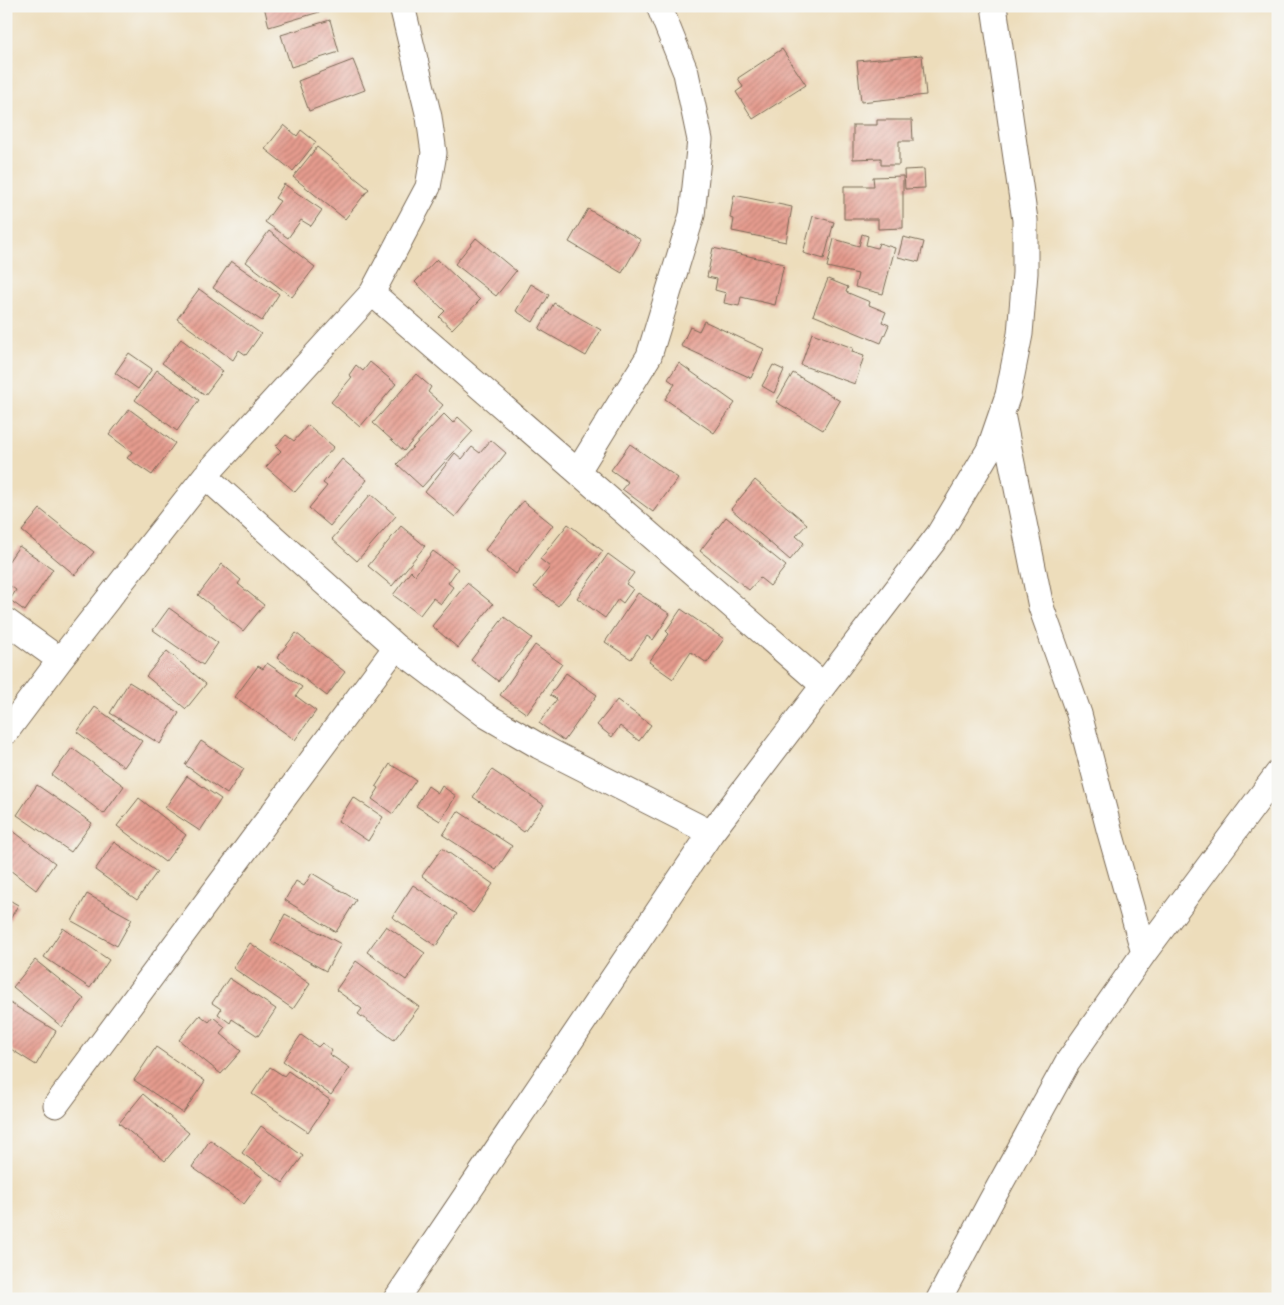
<svg xmlns="http://www.w3.org/2000/svg" width="1284" height="1305" viewBox="0 0 1284 1305" font-family="Dekko,sans-serif">
<defs>
<pattern id="building-hatch" width="6" height="6" patternUnits="userSpaceOnUse" patternTransform="scale(1.25)"><rect width="6" height="6" fill="#e59b8e"/><path d="M-1 1l2-2M0 6l6-6M5 7l2-2" fill="none" stroke="#bb7f73"/></pattern>
</defs>
<rect width="100%" height="100%" fill="#f6f6f2"/>
<filter id="ink" filterUnits="userSpaceOnUse"><feTurbulence type="fractalNoise" baseFrequency=".02" numOctaves="2"/><feDisplacementMap in="SourceGraphic" scale="10" xChannelSelector="R" yChannelSelector="G"/><feConvolveMatrix kernelMatrix="1 2 1 2 8 2 1 2 1" color-interpolation-filters="sRGB"/></filter>
<filter id="wash" filterUnits="userSpaceOnUse"><feTurbulence type="fractalNoise" baseFrequency=".0096" numOctaves="4" result="noise"/><feDisplacementMap in="SourceGraphic" scale="20" xChannelSelector="R" yChannelSelector="G"/><feGaussianBlur stdDeviation="1.12" result="paint"/><feColorMatrix in="noise" values="0 0 0 0 0 0 0 0 0 0 0 0 0 0 0 0 0 1.4 0 .05"/><feComposite in="paint" operator="in"/></filter>
<g filter="url(#wash)">
<rect width="100%" height="100%" fill="#edddbb"/>
<g id="blocks">
<path fill="url(#building-hatch)" d="M 264,6 L 325,6 L 326,10 L 269,27 Z
M 330,20 L 339,52 L 291,67 L 281,35 Z
M 782,49 L 806,85 L 753,119 L 736,92 L 743,87 L 738,78 Z
M 922,55 L 926,95 L 861,102 L 857,61 Z
M 353,60 L 365,90 L 309,111 L 298,81 Z
M 877,120 L 912,120 L 913,141 L 899,141 L 899,165 L 881,165 L 881,158 L 853,159 L 853,125 L 877,125 Z
M 284,125 L 297,136 L 301,130 L 316,142 L 293,171 L 265,149 Z
M 317,147 L 369,189 L 345,219 L 293,177 Z
M 924,169 L 925,188 L 905,189 L 904,170 Z
M 903,176 L 903,228 L 878,229 L 878,219 L 844,219 L 844,186 L 874,186 L 873,177 Z
M 284,184 L 322,210 L 311,226 L 301,220 L 288,238 L 265,222 L 280,201 L 275,198 Z
M 734,195 L 792,207 L 786,242 L 732,231 L 734,219 L 730,218 Z
M 588,209 L 641,240 L 622,273 L 569,242 Z
M 813,216 L 834,222 L 824,259 L 803,253 Z
M 269,231 L 315,267 L 292,297 L 246,262 Z
M 862,234 L 868,236 L 866,245 L 877,248 L 879,243 L 895,248 L 883,294 L 855,287 L 858,274 L 827,267 L 834,239 L 859,246 Z
M 903,237 L 924,242 L 919,262 L 898,257 Z
M 476,238 L 516,271 L 496,296 L 455,264 Z
M 713,248 L 784,264 L 775,305 L 741,297 L 739,306 L 724,303 L 726,293 L 715,290 L 717,279 L 707,277 Z
M 437,259 L 480,300 L 452,329 L 439,317 L 445,311 L 415,282 Z
M 231,261 L 279,294 L 262,321 L 213,288 Z
M 828,279 L 848,287 L 846,292 L 870,302 L 869,305 L 886,312 L 882,322 L 889,325 L 881,343 L 813,315 Z
M 531,284 L 549,295 L 533,322 L 516,311 Z
M 199,289 L 261,334 L 246,355 L 239,350 L 233,360 L 177,319 Z
M 554,303 L 601,330 L 586,356 L 539,329 Z
M 704,321 L 764,349 L 751,378 L 681,346 L 690,327 L 699,331 Z
M 812,333 L 853,348 L 852,352 L 864,356 L 855,384 L 801,365 Z
M 181,339 L 223,371 L 205,395 L 162,363 Z
M 129,353 L 152,369 L 138,389 L 115,373 Z
M 370,362 L 396,384 L 360,427 L 331,402 L 352,377 L 349,375 L 356,365 L 363,371 Z
M 679,363 L 735,403 L 714,433 L 665,399 L 675,384 L 668,379 Z
M 773,365 L 784,370 L 774,393 L 762,386 Z
M 157,370 L 199,400 L 177,431 L 135,400 Z
M 793,373 L 840,401 L 823,430 L 776,402 Z
M 416,374 L 431,387 L 428,392 L 443,405 L 404,451 L 373,423 Z
M 129,409 L 175,443 L 152,475 L 127,458 L 132,452 L 109,435 Z
M 444,414 L 453,423 L 458,417 L 473,431 L 422,487 L 397,464 Z
M 308,425 L 334,447 L 295,492 L 266,467 L 281,451 L 276,446 L 286,435 L 294,441 Z
M 491,440 L 506,453 L 455,517 L 425,492 L 455,453 L 462,459 L 472,447 L 480,453 Z
M 630,444 L 678,478 L 653,512 L 622,489 L 628,482 L 611,470 Z
M 342,459 L 367,480 L 330,526 L 309,508 L 327,486 L 323,483 Z
M 755,480 L 807,524 L 796,536 L 804,543 L 790,560 L 731,509 Z
M 371,494 L 396,516 L 357,561 L 332,539 Z
M 523,501 L 553,525 L 516,574 L 485,550 Z
M 40,509 L 94,552 L 75,575 L 22,531 Z
M 726,517 L 786,566 L 770,586 L 760,578 L 749,590 L 700,551 Z
M 568,524 L 603,551 L 558,606 L 534,587 L 550,567 L 540,559 Z
M 401,526 L 425,546 L 392,586 L 368,566 Z
M 19,546 L 53,569 L 25,611 L 10,600 L 16,590 L 6,583 L 6,565 Z
M 433,551 L 458,569 L 448,583 L 453,587 L 441,604 L 433,598 L 420,615 L 393,595 L 411,571 L 415,575 Z
M 608,554 L 634,573 L 626,584 L 633,589 L 623,603 L 618,599 L 605,618 L 577,598 Z
M 222,564 L 241,580 L 238,584 L 264,605 L 243,631 L 198,595 Z
M 467,583 L 493,604 L 458,648 L 432,626 Z
M 638,593 L 670,614 L 653,640 L 647,636 L 631,659 L 605,642 Z
M 169,608 L 218,643 L 203,665 L 153,630 Z
M 681,609 L 724,639 L 707,663 L 691,652 L 673,679 L 649,662 L 669,634 L 666,631 Z
M 504,617 L 532,638 L 498,681 L 471,660 Z
M 296,633 L 345,672 L 327,696 L 277,658 Z
M 535,645 L 562,664 L 527,714 L 500,695 Z
M 167,651 L 206,684 L 186,709 L 146,676 Z
M 267,663 L 302,687 L 296,696 L 316,711 L 295,740 L 235,697 L 258,666 L 263,669 Z
M 566,673 L 597,695 L 564,741 L 539,723 L 557,699 L 550,695 Z
M 129,682 L 179,713 L 160,744 L 110,713 Z
M 617,700 L 651,725 L 639,741 L 620,726 L 612,737 L 597,725 Z
M 95,707 L 142,741 L 124,767 L 77,732 Z
M 201,741 L 244,769 L 227,794 L 185,765 Z
M 72,748 L 124,786 L 104,814 L 52,775 Z
M 390,764 L 416,780 L 393,814 L 372,799 L 379,788 L 376,786 Z
M 492,770 L 544,805 L 524,832 L 473,797 Z
M 187,776 L 221,799 L 200,831 L 165,808 Z
M 37,785 L 92,823 L 71,852 L 17,815 Z
M 428,786 L 438,793 L 442,786 L 456,796 L 440,821 L 416,806 Z
M 353,797 L 383,817 L 368,841 L 338,821 Z
M 139,798 L 186,835 L 165,862 L 117,826 Z
M 458,811 L 512,846 L 496,870 L 443,835 Z
M 8,827 L 55,863 L 36,890 L 6,867 L 6,830 Z
M 114,842 L 157,872 L 137,900 L 95,870 Z
M 442,848 L 493,884 L 473,913 L 422,876 Z
M 312,873 L 356,900 L 336,932 L 285,900 L 296,881 L 304,886 Z
M 413,885 L 457,914 L 436,946 L 392,917 Z
M 87,894 L 132,919 L 117,946 L 72,921 Z
M 6,898 L 18,905 L 6,927 Z
M 285,914 L 341,944 L 326,971 L 271,941 Z
M 386,926 L 425,953 L 406,980 L 367,952 Z
M 63,928 L 109,960 L 90,988 L 44,957 Z
M 250,943 L 310,984 L 293,1009 L 233,968 Z
M 35,960 L 84,999 L 62,1027 L 13,987 Z
M 356,961 L 419,1007 L 394,1040 L 358,1014 L 362,1009 L 336,990 Z
M 229,978 L 276,1009 L 258,1036 L 232,1019 L 230,1023 L 218,1014 L 221,1009 L 212,1003 Z
M 10,1003 L 56,1031 L 36,1065 L 6,1046 L 6,1010 Z
M 200,1015 L 209,1022 L 213,1017 L 225,1027 L 220,1033 L 241,1051 L 221,1074 L 179,1040 Z
M 301,1035 L 318,1047 L 322,1043 L 332,1050 L 329,1054 L 350,1068 L 331,1095 L 283,1061 Z
M 156,1047 L 205,1081 L 183,1113 L 134,1080 Z
M 270,1067 L 284,1076 L 288,1071 L 330,1100 L 308,1132 L 252,1094 Z
M 143,1094 L 189,1133 L 165,1161 L 119,1123 Z
M 261,1126 L 303,1156 L 283,1183 L 242,1153 Z
M 210,1140 L 263,1178 L 244,1204 L 192,1167 Z"/>
</g>
</g>
<g filter="url(#ink)">
<use href="#blocks" fill-opacity="0" stroke="#796955" stroke-width="1"/>
<g fill="none" stroke-linecap="round" stroke-linejoin="round">
<defs>
<path id="minor" d="M 372,293 L 823,685
M 1002,414 L 1041,607 L 1079,714 L 1109,829 L 1144,953
M 578,471 L 649,356 L 692,215 L 700,140 L 686,73 L 659,6
M 205,476 L 396,647 L 487,716 L 539,746 L 711,833
M 6,621 L 60,660
M 6,732 L 60,660 L 205,476 L 372,293 L 428,187 L 434,153 L 429,117 L 402,6
M 56,1105 L 396,647
M 396,1299 L 711,833 L 939,534 L 989,450 L 1008,395 L 1020,334 L 1025,273 L 1025,220 L 994,6
M 939,1299 L 991,1201 L 1067,1063 L 1144,953 L 1278,773"/>
</defs>
<use href="#minor" stroke="#796955" stroke-width="27"/>
<use href="#minor" stroke="#fff" stroke-width="25"/>
</g>
</g>
<rect width="1284" height="1305" fill="none" stroke="#f6f6f2" stroke-width="25"/>
</svg>
